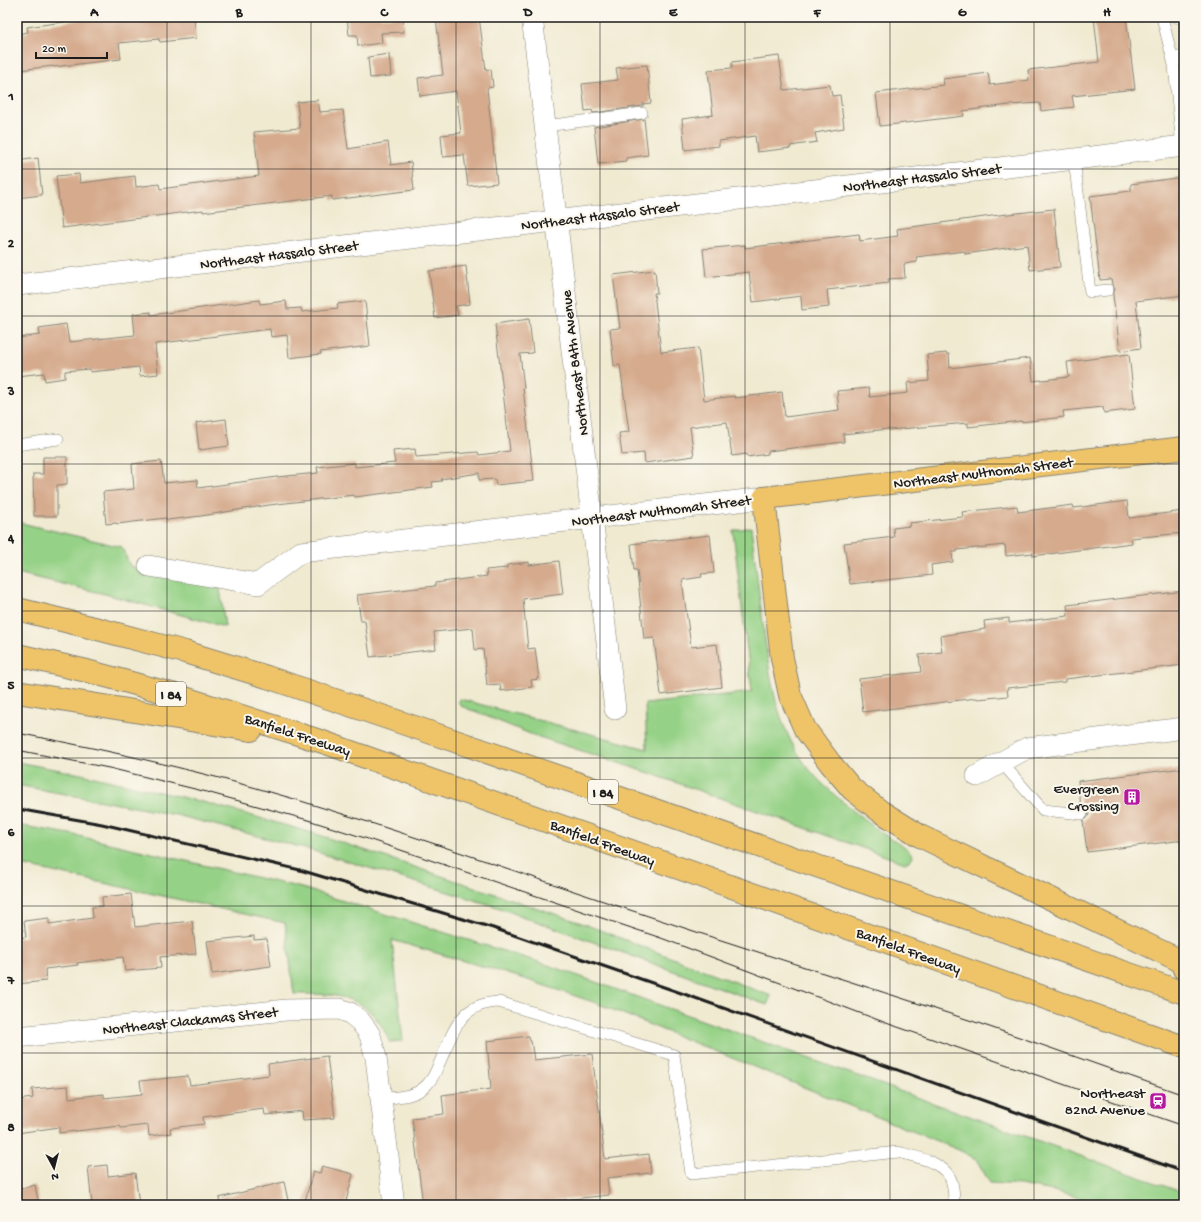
<svg xmlns="http://www.w3.org/2000/svg" width="1201" height="1222" viewBox="0 0 1201 1222" font-family="'Gochi Hand',sans-serif">
<rect width="100%" height="100%" fill="#fbf7ec"/>
<filter id="ink" filterUnits="userSpaceOnUse"><feTurbulence type="fractalNoise" baseFrequency=".025" numOctaves="2"/><feDisplacementMap in="SourceGraphic" scale="8" xChannelSelector="R" yChannelSelector="G"/><feConvolveMatrix kernelMatrix="1 2 1 2 8 2 1 2 1" color-interpolation-filters="sRGB"/></filter>
<filter id="wash" filterUnits="userSpaceOnUse"><feTurbulence type="fractalNoise" baseFrequency=".012" numOctaves="4" result="noise"/><feDisplacementMap in="SourceGraphic" scale="16" xChannelSelector="R" yChannelSelector="G"/><feGaussianBlur stdDeviation="0.9" result="paint"/><feColorMatrix in="noise" values="0 0 0 0 0 0 0 0 0 0 0 0 0 0 0 0 0 1.4 0 .05"/><feComposite in="paint" operator="in"/></filter>
<g filter="url(#wash)">
<rect width="100%" height="100%" fill="#f0ead1"/>
<path fill="#95d186" stroke="#587651" d="M 17,522 L 122,547 L 130,566 L 220,588 L 225,627 L 105,594 L 17,573 Z
M 751,527 C 755,560 759,592 763,624 C 771,686 777,742 826,787 C 842,802 861,817 879,831 C 890,839 906,844 913,856 L 912,859 L 905,863 L 649,773 L 533,735 L 461,706 L 458,701 L 460,699 L 647,749 L 645,704 L 752,692 L 733,531 Z
M 17,762 L 81,774 L 203,802 L 316,834 L 579,922 L 771,996 L 767,1005 L 494,906 L 300,847 L 176,815 L 17,785 Z
M 17,825 L 70,834 L 302,888 L 548,965 L 1184,1193 L 1184,1205 L 1104,1205 L 1054,1191 L 1020,1185 L 990,1183 L 976,1159 L 959,1150 L 596,1003 L 522,978 L 392,940 L 403,1041 L 390,1042 C 386,1035 383,1027 378,1021 C 359,993 325,994 294,994 L 285,923 L 17,864 Z"/>
<g id="blocks">
<path fill="#d5aa8d" d="M 101,17 L 194,17 L 196,38 L 160,42 L 159,39 L 119,43 L 121,59 L 53,67 L 53,66 L 20,70 L 17,34 L 28,32 L 27,27 Z
M 347,17 L 403,17 L 404,32 L 381,33 L 382,43 L 358,46 L 357,35 L 349,35 Z
M 448,17 L 479,17 L 486,70 L 491,69 L 493,87 L 487,88 L 497,183 L 468,186 L 464,155 L 443,157 L 441,135 L 461,133 L 456,91 L 420,96 L 418,78 L 443,75 L 436,18 Z
M 1094,17 L 1126,17 L 1135,89 L 1072,96 L 1074,107 L 1041,111 L 1040,103 L 1009,105 L 963,111 L 964,116 L 880,126 L 876,93 L 944,85 L 943,79 L 988,73 L 990,85 L 1029,80 L 1028,70 L 1099,62 Z
M 389,54 L 391,76 L 370,78 L 368,57 Z
M 779,56 L 784,90 L 830,85 L 832,96 L 840,95 L 844,128 L 815,133 L 817,142 L 790,146 L 791,148 L 757,152 L 755,136 L 719,141 L 719,146 L 685,150 L 682,119 L 713,115 L 708,70 L 732,68 L 732,62 Z
M 647,65 L 651,103 L 643,104 L 643,106 L 593,113 L 592,110 L 585,111 L 582,84 L 618,80 L 616,68 Z
M 318,100 L 320,112 L 343,110 L 348,149 L 388,142 L 391,165 L 411,162 L 414,190 L 332,200 L 332,196 L 203,212 L 203,210 L 62,228 L 56,176 L 79,174 L 80,183 L 135,176 L 136,187 L 159,184 L 160,189 L 259,176 L 254,132 L 300,128 L 297,102 Z
M 644,119 L 648,155 L 626,158 L 626,161 L 598,164 L 594,127 Z
M 38,158 L 42,195 L 17,198 L 17,161 Z
M 1184,177 L 1184,295 L 1136,301 L 1141,348 L 1120,351 L 1113,295 L 1115,289 L 1112,284 L 1111,279 L 1100,280 L 1090,196 L 1131,191 L 1131,184 Z
M 1054,209 L 1060,267 L 1030,270 L 1027,245 L 965,254 L 965,251 L 916,257 L 917,262 L 904,264 L 905,278 L 888,279 L 889,283 L 827,290 L 829,307 L 802,310 L 801,296 L 753,302 L 749,272 L 706,277 L 703,249 L 745,245 L 745,248 L 859,234 L 860,241 L 898,236 L 897,229 L 999,215 Z
M 466,266 L 470,304 L 456,306 L 458,315 L 435,318 L 429,271 Z
M 655,270 L 657,293 L 654,293 L 661,352 L 698,348 L 704,400 L 735,396 L 735,398 L 782,392 L 785,417 L 839,410 L 837,391 L 869,388 L 870,397 L 908,393 L 907,383 L 929,381 L 927,355 L 946,353 L 946,354 L 949,354 L 950,368 L 1030,358 L 1033,381 L 1069,377 L 1067,362 L 1129,354 L 1135,409 L 1104,413 L 1103,407 L 1063,411 L 1064,417 L 1021,422 L 1021,421 L 968,427 L 968,423 L 889,430 L 889,429 L 843,434 L 844,442 L 768,451 L 768,454 L 747,457 L 746,454 L 732,456 L 727,422 L 690,427 L 694,456 L 645,463 L 644,453 L 622,455 L 619,433 L 629,432 L 620,365 L 614,366 L 610,329 L 620,328 L 613,275 Z
M 259,300 L 260,304 L 286,301 L 287,309 L 301,308 L 302,312 L 338,308 L 337,304 L 365,301 L 370,346 L 320,352 L 321,354 L 289,358 L 287,335 L 271,337 L 270,329 L 155,344 L 158,374 L 140,376 L 139,367 L 90,372 L 90,369 L 65,371 L 65,378 L 45,381 L 44,373 L 17,376 L 17,338 L 40,335 L 39,328 L 66,324 L 69,342 L 135,335 L 133,314 L 151,312 L 151,315 Z
M 529,319 L 533,353 L 520,354 L 524,388 L 523,388 L 534,481 L 496,485 L 495,479 L 479,480 L 479,473 L 441,479 L 442,481 L 432,482 L 433,487 L 355,497 L 354,495 L 269,505 L 201,516 L 167,520 L 166,518 L 117,524 L 117,523 L 106,524 L 103,492 L 134,489 L 132,464 L 161,461 L 164,483 L 197,480 L 198,488 L 277,477 L 318,473 L 317,467 L 355,463 L 355,467 L 395,463 L 393,451 L 415,449 L 416,457 L 478,452 L 479,455 L 510,451 L 495,324 Z
M 226,419 L 229,446 L 199,450 L 196,423 Z
M 43,457 L 67,457 L 67,484 L 57,485 L 57,516 L 34,516 L 33,474 L 43,474 Z
M 1127,501 L 1129,518 L 1184,511 L 1184,533 L 1131,538 L 1132,543 L 1033,556 L 1033,553 L 1006,556 L 1005,545 L 957,550 L 957,552 L 952,552 L 953,562 L 931,565 L 932,575 L 850,584 L 844,543 L 894,537 L 893,528 L 910,526 L 909,523 L 963,517 L 962,512 L 1017,506 L 1018,512 L 1073,505 L 1074,508 Z
M 710,535 L 714,573 L 701,574 L 702,577 L 682,580 L 691,647 L 717,644 L 722,687 L 661,695 L 654,638 L 644,639 L 637,570 L 634,570 L 631,544 Z
M 559,561 L 563,594 L 523,599 L 528,649 L 535,648 L 539,679 L 531,680 L 532,687 L 501,691 L 500,684 L 487,685 L 483,649 L 475,650 L 473,628 L 434,632 L 436,649 L 370,657 L 365,621 L 361,621 L 357,595 L 435,586 L 435,583 L 487,576 L 486,570 L 507,568 L 507,565 L 529,562 L 529,565 Z
M 1184,591 L 1184,665 L 1065,679 L 1065,682 L 1007,688 L 1008,696 L 978,699 L 977,698 L 863,712 L 859,679 L 921,672 L 919,655 L 942,652 L 940,636 L 985,629 L 984,621 L 1009,618 L 1009,623 L 1068,616 L 1067,605 Z
M 1184,768 L 1184,840 L 1087,852 L 1083,821 L 1087,818 L 1089,814 L 1086,809 L 1081,807 L 1078,781 Z
M 131,894 L 135,927 L 192,921 L 196,954 L 160,957 L 161,968 L 125,971 L 123,957 L 77,963 L 78,965 L 45,969 L 46,981 L 17,984 L 17,938 L 26,937 L 24,921 L 49,918 L 49,924 L 93,918 L 92,907 L 103,906 L 102,897 Z
M 254,936 L 254,940 L 267,939 L 271,966 L 212,974 L 207,941 Z
M 529,1036 L 530,1041 L 531,1041 L 534,1060 L 592,1054 L 605,1159 L 649,1154 L 651,1173 L 607,1178 L 609,1195 L 518,1205 L 423,1205 L 412,1118 L 444,1114 L 442,1095 L 491,1089 L 487,1041 Z
M 327,1056 L 335,1118 L 303,1120 L 302,1111 L 265,1115 L 264,1109 L 203,1117 L 204,1124 L 170,1128 L 171,1133 L 149,1136 L 148,1125 L 121,1128 L 120,1126 L 59,1133 L 59,1127 L 17,1133 L 17,1100 L 33,1098 L 32,1089 L 68,1086 L 69,1098 L 104,1094 L 104,1098 L 142,1094 L 140,1081 L 188,1076 L 190,1085 L 269,1075 L 268,1064 Z
M 107,1165 L 108,1176 L 135,1173 L 139,1205 L 92,1205 L 88,1167 Z
M 322,1166 L 353,1174 L 345,1205 L 304,1205 L 313,1171 L 320,1173 Z
M 284,1182 L 289,1205 L 220,1205 L 219,1198 Z
M 35,1185 L 39,1205 L 17,1205 L 17,1190 Z"/>
</g>
</g>
<g filter="url(#ink)">
<use href="#blocks" fill-opacity="0" stroke="#868376" stroke-width="1"/>
<g fill="none" stroke-linecap="round" stroke-linejoin="round">
<defs>
<path id="lane" d="M 1162,17 L 1174,65
M 1176,17 L 1184,18
M 546,126 L 642,113
M 1182,147 L 1174,65 L 1179,57 L 1184,56
M 1074,159 L 1090,292 L 1108,290
M 17,445 L 58,439
M 1001,762 L 1043,810 L 1082,814
M 381,1099 C 394,1097 412,1097 422,1089 C 431,1083 435,1073 439,1064 C 453,1033 459,1003 499,1002 L 674,1055 L 691,1174 L 898,1152 C 916,1157 947,1162 952,1183 C 954,1190 954,1198 954,1205"/>
<path id="street" d="M 532,17 L 615,709
M 17,285 L 1184,146
M 149,566 L 258,584 L 301,552 L 764,498
M 977,776 L 1027,748 L 1184,728
M 17,1037 L 286,1010 L 340,1009 L 350,1013 L 360,1021 L 366,1029 L 370,1035 L 376,1058 L 394,1205"/>
<path id="primary" d="M 764,498 L 1184,448"/>
<path id="highway" d="M 764,498 L 782,658 L 790,695 L 805,729 L 830,763 L 852,789 L 880,811 L 920,836 L 1181,961 L 1184,969
M 17,609 L 98,629 L 185,652 L 267,677 L 429,732 L 1184,993
M 17,655 L 87,671 L 172,694 L 323,742 L 1184,1047
M 17,692 L 251,730"/>
</defs>
<use href="#lane" stroke="#868376" stroke-width="12"/>
<use href="#street" stroke="#868376" stroke-width="22"/>
<use href="#primary" stroke="#868376" stroke-width="24"/>
<use href="#highway" stroke="#868376" stroke-width="24"/>
<use href="#lane" stroke="#fff" stroke-width="11"/>
<use href="#street" stroke="#fff" stroke-width="21"/>
<use href="#primary" stroke="#efc469" stroke-width="22"/>
<use href="#highway" stroke="#efc469" stroke-width="22"/>
<path stroke="#1c1c1c" stroke-width="1" d="M 17,733 C 124,753 230,778 333,811 C 433,842 531,877 630,910 C 743,948 856,983 969,1020 C 1041,1044 1112,1070 1184,1095
M 17,750 L 109,768 L 203,791 L 308,820 L 368,839 L 661,938 L 889,1024 L 1184,1126"/>
<path stroke="#1c1c1c" stroke-width="3" d="M 17,809 L 102,824 L 300,870 L 493,928 L 684,994 L 1184,1172"/>
</g>
</g>
<path fill="none" stroke="#1c1c1c" stroke-width="1" stroke-opacity="0.55" d="M 167,17 L 167,1205M 311,17 L 311,1205M 456,17 L 456,1205M 600,17 L 600,1205M 745,17 L 745,1205M 890,17 L 890,1205M 1034,17 L 1034,1205M 17,169 L 1184,169M 17,316 L 1184,316M 17,464 L 1184,464M 17,611 L 1184,611M 17,758 L 1184,758M 17,906 L 1184,906M 17,1053 L 1184,1053"/>
<defs>
<symbol id="building-square" viewBox="-11 -11 22 22"><rect x="-9" y="-9" width="18" height="18" rx="4" fill="#b5179e" stroke="#fbf7ec"/><path d="M-4-6H4V6H1V3H-1V6H-4ZM-2.5-4.3h1.7v1.8h-1.7ZM.8-4.3h1.7v1.8H.8ZM-2.5-1h1.7V.8h-1.7ZM.8-1h1.7V.8H.8Z" fill="#fff"/></symbol>
<symbol id="station-square" viewBox="-11 -11 22 22"><rect x="-9" y="-9" width="18" height="18" rx="4" fill="#b5179e" stroke="#fbf7ec"/><path d="M-3-6H3Q5-6 5-4V2Q5 4 3 4L4.5 6H3L1.5 4h-3L-3 6H-4.5L-3 4Q-5 4-5 2V-4Q-5-6-3-6ZM-3.5-4v3h7v-3ZM-3.5 1v1.5H-2V1ZM2 1v1.5H3.5V1Z" fill="#fff"/></symbol>
</defs>
<g fill-rule="evenodd">
<use href="#building-square" x="1122" y="787" width="20" height="20"/>
<use href="#station-square" x="1148" y="1091" width="20" height="20"/>
</g>
<g text-anchor="middle" stroke-width="4" stroke-linejoin="round" paint-order="stroke">
<g fill="#fbf7ec" stroke="#5f5e5a" stroke-width="1">
<rect x="156" y="682" width="30" height="24" rx="3"/>
<rect x="588" y="780" width="30" height="24" rx="3"/>
</g>
<g font-size="14" font-weight="bold" fill="#1c1c1c">
<text x="171" y="699">I 84</text>
<text x="603" y="797">I 84</text>
</g>
<g font-size="15" fill="#1c1c1c" stroke="#fbf7ec">
<text transform="translate(922 177) rotate(-7)" y="5">Northeast Hassalo Street</text>
<text transform="translate(600 215) rotate(-7)" y="5">Northeast Hassalo Street</text>
<text transform="translate(279 254) rotate(-7)" y="5">Northeast Hassalo Street</text>
<text transform="translate(574 363) rotate(-97)" y="5">Northeast 84th Avenue</text>
<text transform="translate(983 472) rotate(-7)" y="5">Northeast Multnomah Street</text>
<text transform="translate(661 510) rotate(-7)" y="5">Northeast Multnomah Street</text>
<text transform="translate(298 734) rotate(18)" y="5">Banfield Freeway</text>
<text transform="translate(603 842) rotate(20)" y="5">Banfield Freeway</text>
<text transform="translate(909 950) rotate(20)" y="5">Banfield Freeway</text>
<text transform="translate(190 1020) rotate(-6)" y="5">Northeast Clackamas Street</text>
</g>
<g font-size="15" fill="#1c1c1c" stroke="#fbf7ec" text-anchor="end">
<text x="1119" y="793">Evergreen<tspan x="1119" dy="17">Crossing</tspan></text>
<text x="1145" y="1097">Northeast<tspan x="1145" dy="17">82nd Avenue</tspan></text>
</g>
</g>
<rect width="1201" height="1222" fill="none" stroke="#fbf7ec" stroke-width="44"/>
<g transform="translate(54 1168) rotate(173)" stroke="#fbf7ec" stroke-width="3" paint-order="stroke">
<path d="M0-3L7 15L0 10L-7 15Z" fill="#1c1c1c"/>
<text y="-6" font-size="11" font-weight="bold" text-anchor="middle" fill="#1c1c1c">N</text>
</g>
<path d="M36 52v6h71v-6" fill="none" stroke="#1c1c1c" stroke-width="2"/>
<text x="42" y="52" font-size="12" fill="#1c1c1c" stroke="#fbf7ec" stroke-width="3" paint-order="stroke">20 m</text>
<rect x="22" y="22" width="1157" height="1178" fill="none" stroke="#1c1c1c" stroke-width="1.5"/>
<g font-size="13" text-anchor="middle" font-weight="bold" fill="#1c1c1c">
<text x="94" y="16">A</text>
<text x="239" y="16">B</text>
<text x="384" y="16">C</text>
<text x="528" y="16">D</text>
<text x="673" y="16">E</text>
<text x="817" y="16">F</text>
<text x="962" y="16">G</text>
<text x="1107" y="16">H</text>
<text x="11" y="100">1</text>
<text x="11" y="247">2</text>
<text x="11" y="395">3</text>
<text x="11" y="542">4</text>
<text x="11" y="689">5</text>
<text x="11" y="836">6</text>
<text x="11" y="984">7</text>
<text x="11" y="1131">8</text>
</g>
</svg>
